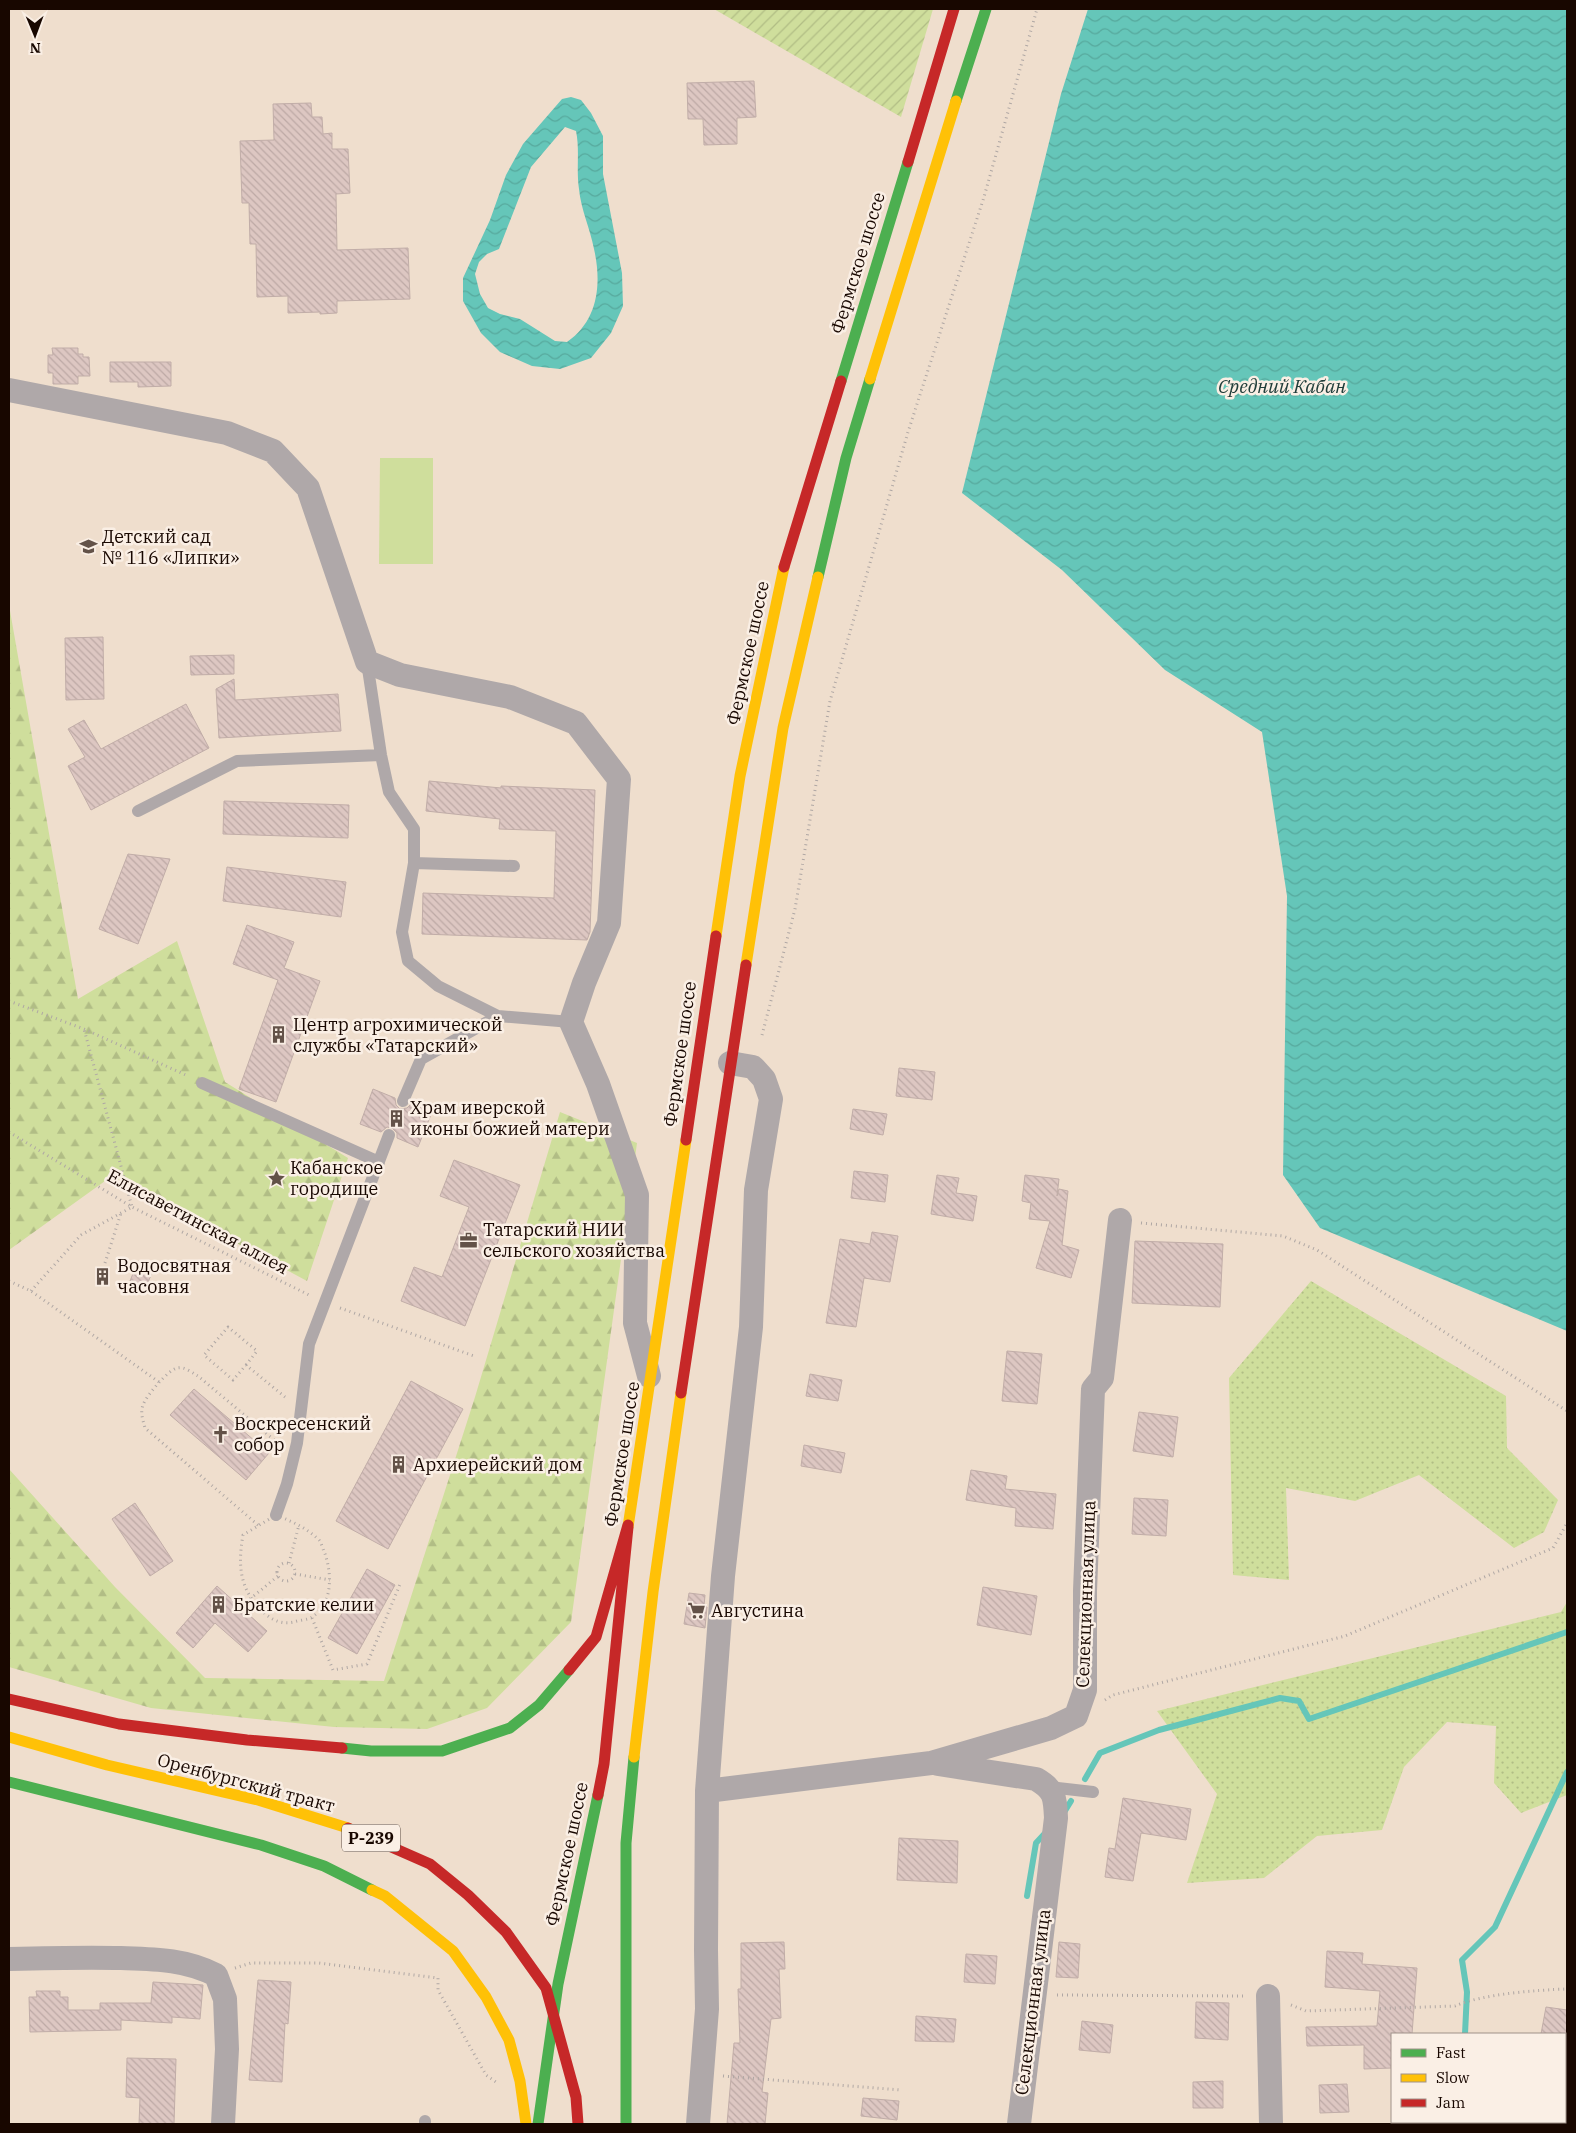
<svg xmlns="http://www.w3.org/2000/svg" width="1576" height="2133" viewBox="0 0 1576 2133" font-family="'IBM Plex Serif',serif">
<defs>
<pattern id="grass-dots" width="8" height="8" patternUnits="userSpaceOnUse" patternTransform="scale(1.25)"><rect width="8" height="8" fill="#cfde9c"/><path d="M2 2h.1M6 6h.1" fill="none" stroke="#b1bd85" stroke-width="1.8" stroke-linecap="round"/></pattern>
<pattern id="forest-firs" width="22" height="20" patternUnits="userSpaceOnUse" patternTransform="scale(1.25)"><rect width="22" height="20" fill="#cfde9c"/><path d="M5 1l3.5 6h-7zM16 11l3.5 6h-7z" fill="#b1bd85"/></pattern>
<pattern id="garden-furrows" width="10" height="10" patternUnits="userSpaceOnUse" patternTransform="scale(1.25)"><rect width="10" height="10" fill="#cfde9c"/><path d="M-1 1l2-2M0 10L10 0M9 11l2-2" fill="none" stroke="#b1bd85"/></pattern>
<pattern id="water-waves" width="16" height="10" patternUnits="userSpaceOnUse" patternTransform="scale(1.25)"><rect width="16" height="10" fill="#65c6b9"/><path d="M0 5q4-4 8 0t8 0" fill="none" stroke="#57a99d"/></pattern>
<pattern id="building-back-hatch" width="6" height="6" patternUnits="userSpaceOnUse" patternTransform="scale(1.25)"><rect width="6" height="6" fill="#ddc7c2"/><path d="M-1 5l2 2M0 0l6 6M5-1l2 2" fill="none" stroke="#bda9a5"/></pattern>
</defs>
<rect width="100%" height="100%" fill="#efdecd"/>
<path fill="url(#grass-dots)" d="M 1311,1281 L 1506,1396 L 1507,1448 L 1558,1500 L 1544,1532 L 1514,1548 L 1419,1475 L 1355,1501 L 1286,1488 L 1289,1580 L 1233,1575 L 1229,1378 Z
M 1567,1602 L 1567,1795 L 1521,1813 L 1494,1783 L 1496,1726 L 1447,1722 L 1404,1767 L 1382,1830 L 1317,1836 L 1264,1878 L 1187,1883 L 1217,1794 L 1157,1711 L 1561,1612 Z"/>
<path fill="url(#forest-firs)" d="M 9,605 L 78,999 L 177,941 L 225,1082 L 348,1158 L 307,1281 L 112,1176 L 9,1250 Z
M 560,1112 L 637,1143 L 571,1622 L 487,1708 L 427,1729 L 334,1727 L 151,1708 L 9,1667 L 9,1469 L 115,1587 L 205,1678 L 384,1681 L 475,1397 Z"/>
<path fill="url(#garden-furrows)" d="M 714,9 L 933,9 L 901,117 Z"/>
<path fill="#cfde9c" d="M 380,458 L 433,458 L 433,564 L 379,564 Z"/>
<path fill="url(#water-waves)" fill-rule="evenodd" d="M 1088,9 L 1567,9 L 1567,1331 L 1320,1228 L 1283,1175 L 1287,896 L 1262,732 L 1165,670 L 1062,570 L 962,493 L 1061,94 Z
M 571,97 L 581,100 L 591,113 L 603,136 L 603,174 L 622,273 L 623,306 L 611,333 L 591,358 L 560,369 L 532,366 L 500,352 L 481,333 L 463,301 L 463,278 L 490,220 L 506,175 L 523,144 L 562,99 ZM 565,127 L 576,131 C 580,150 576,169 579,189 C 581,210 590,228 594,249 C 602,284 598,321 567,342 L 555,341 L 520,319 L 500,314 L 488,308 L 480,294 L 475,274 L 479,262 L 487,254 L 499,249 L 531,167 Z"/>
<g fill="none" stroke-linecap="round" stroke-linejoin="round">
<path stroke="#65c6b9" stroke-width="6" d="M 1085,1779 L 1100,1753 L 1159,1730 L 1280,1698 L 1299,1701 L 1309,1719 L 1567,1632
M 1063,1814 L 1071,1801
M 1027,1896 L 1036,1843 L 1048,1830
M 1465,2034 L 1467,1992 L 1462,1960 L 1495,1927 L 1567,1772
M 1464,2122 L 1464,2124"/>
</g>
<path fill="url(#building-back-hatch)" stroke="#c1ada8" d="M 754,81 L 756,117 L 737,118 L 737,144 L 704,145 L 703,119 L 688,119 L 687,83 Z
M 311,103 L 312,117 L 322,117 L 323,134 L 332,133 L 332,149 L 348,149 L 350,193 L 336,194 L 337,250 L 408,248 L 410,299 L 337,301 L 337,313 L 320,314 L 320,312 L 288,313 L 288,296 L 257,297 L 256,244 L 250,244 L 249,203 L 242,203 L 240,141 L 274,140 L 273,104 Z
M 52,348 L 78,348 L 78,354 L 83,354 L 83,357 L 89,357 L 90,376 L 78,376 L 78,384 L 53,384 L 53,373 L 48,373 L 48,355 L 53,355 Z
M 110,362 L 171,362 L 171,386 L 138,387 L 138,382 L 110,382 Z
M 103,637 L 104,699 L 66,700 L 65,638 Z
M 234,655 L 234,674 L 191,675 L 190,656 Z
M 234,679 L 235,700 L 338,694 L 341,731 L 219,738 L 216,689 Z
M 186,704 L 209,748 L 91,810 L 68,766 L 85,757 L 68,729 L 84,720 L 101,749 Z
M 429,781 L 501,788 L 501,786 L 595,790 L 590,932 L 587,940 L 422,934 L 423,893 L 554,898 L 556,831 L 499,829 L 500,819 L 426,811 Z
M 224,801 L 349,805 L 348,838 L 223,834 Z
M 128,854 L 170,859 L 138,944 L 99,929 Z
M 227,867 L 346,882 L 341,917 L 223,901 Z
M 247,925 L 294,942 L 284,968 L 320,981 L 276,1102 L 239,1089 L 278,980 L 233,964 Z
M 899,1068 L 935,1072 L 932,1100 L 896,1096 Z
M 373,1089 L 395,1098 L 396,1105 L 400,1109 L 407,1108 L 411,1104 L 432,1112 L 418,1147 L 397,1138 L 397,1133 L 392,1128 L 387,1127 L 381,1132 L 360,1124 Z
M 853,1109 L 887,1114 L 883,1135 L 850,1129 Z
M 454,1160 L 520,1185 L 465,1326 L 401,1301 L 414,1267 L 442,1277 L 469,1207 L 440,1196 Z
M 854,1171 L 888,1175 L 885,1202 L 851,1198 Z
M 937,1175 L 959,1178 L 956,1193 L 977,1196 L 973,1221 L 931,1214 Z
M 1025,1175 L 1059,1179 L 1057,1196 L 1059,1189 L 1068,1191 L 1062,1245 L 1079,1250 L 1071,1278 L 1036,1268 L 1050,1221 L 1029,1219 L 1031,1203 L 1022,1201 Z
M 872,1232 L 898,1236 L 890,1282 L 864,1278 L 856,1327 L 826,1323 L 840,1239 L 870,1244 Z
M 1135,1241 L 1223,1244 L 1220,1307 L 1132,1303 Z
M 138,1261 L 154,1268 L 146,1287 L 130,1281 Z
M 1007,1351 L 1042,1354 L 1037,1404 L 1002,1401 Z
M 810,1374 L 842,1380 L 838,1401 L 806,1396 Z
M 411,1381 L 463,1409 L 388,1549 L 336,1521 Z
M 194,1389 L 269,1453 L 246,1480 L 170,1415 Z
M 1139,1412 L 1178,1417 L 1173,1457 L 1133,1451 Z
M 804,1445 L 845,1453 L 841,1473 L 801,1466 Z
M 971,1470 L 1007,1476 L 1005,1489 L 1056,1494 L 1053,1529 L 1015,1526 L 1016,1508 L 966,1500 Z
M 1134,1498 L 1168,1500 L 1166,1536 L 1132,1534 Z
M 135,1503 L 173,1561 L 150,1576 L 112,1519 Z
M 367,1569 L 395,1585 L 357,1654 L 328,1638 Z
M 217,1586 L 267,1631 L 248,1652 L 215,1623 L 193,1648 L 176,1633 Z
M 983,1587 L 1037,1596 L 1031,1635 L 977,1625 Z
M 689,1593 L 705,1595 L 704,1606 L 707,1607 L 705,1628 L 684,1624 Z
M 1123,1798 L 1191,1809 L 1186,1840 L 1141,1833 L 1133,1881 L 1105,1877 L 1109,1848 L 1115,1849 Z
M 899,1838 L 958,1841 L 957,1883 L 897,1880 Z
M 784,1942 L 785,1969 L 779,1969 L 781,2018 L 771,2019 L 762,2092 L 768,2093 L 765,2124 L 727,2124 L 734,2043 L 740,2043 L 738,1989 L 741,1989 L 741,1943 Z
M 1059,1942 L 1080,1944 L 1078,1978 L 1056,1977 Z
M 1327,1951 L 1363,1953 L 1362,1964 L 1417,1968 L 1412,2034 L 1392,2034 L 1392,2068 L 1364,2069 L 1364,2045 L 1307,2046 L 1306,2027 L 1377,2026 L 1380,1991 L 1325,1987 Z
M 966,1954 L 997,1956 L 995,1984 L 964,1982 Z
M 258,1980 L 291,1982 L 288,2024 L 285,2023 L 282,2082 L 249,2080 Z
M 153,1982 L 203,1985 L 200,2019 L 172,2017 L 172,2023 L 121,2020 L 121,2030 L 30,2032 L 29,1997 L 37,1997 L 36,1991 L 60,1991 L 60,1997 L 68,1997 L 68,2010 L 100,2010 L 100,2003 L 151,2003 Z
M 1196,2002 L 1229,2003 L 1228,2040 L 1195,2038 Z
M 1546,2007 L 1567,2010 L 1567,2034 L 1541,2034 Z
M 916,2016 L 956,2019 L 954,2042 L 915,2041 Z
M 1082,2021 L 1113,2025 L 1110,2053 L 1079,2050 Z
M 127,2058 L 176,2059 L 174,2124 L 139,2124 L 140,2098 L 126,2097 Z
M 1223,2081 L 1223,2108 L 1193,2108 L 1193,2082 Z
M 1347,2084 L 1349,2112 L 1320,2113 L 1319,2085 Z
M 863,2098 L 899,2101 L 897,2120 L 861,2116 Z"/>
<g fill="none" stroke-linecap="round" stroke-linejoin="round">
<path stroke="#afa7a4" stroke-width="3" stroke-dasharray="1 4" stroke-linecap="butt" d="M 9,1001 L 84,1029 L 188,1076
M 762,1035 L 795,909 L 830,701 L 908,432 L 984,197 L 1037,9
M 9,1132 L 132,1207 L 311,1296
M 1141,1223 L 1283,1236 L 1317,1250 L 1567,1411
M 105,1263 L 121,1213
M 9,1281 L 31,1291 L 159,1382
M 31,1291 L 81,1235 L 132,1207 L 84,1029
M 340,1308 L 474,1356
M 246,1365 L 257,1351 L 228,1327 L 204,1355 L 233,1380 L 246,1365 L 285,1397
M 276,1515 C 291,1521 307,1528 319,1540 C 322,1544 323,1550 325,1554 C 332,1574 333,1604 312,1617 C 308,1620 299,1620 294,1622 C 280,1625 270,1619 260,1609 C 239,1587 238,1564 243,1535 Z
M 258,1525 L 145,1428 C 143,1420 140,1413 143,1405 C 146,1396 168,1370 177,1368 C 185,1366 192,1373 198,1376 L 279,1444
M 289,1563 L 299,1525
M277 1572a9 9 0 1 1 18 0a9 9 0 1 1-18 0Z
M 295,1574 L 330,1580
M 250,1599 L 278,1576
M 312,1618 L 333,1670 L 367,1664 L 401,1582
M 1105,1700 L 1113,1695 L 1345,1636 L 1553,1548 L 1567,1523
M 235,1968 L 251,1963 L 319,1963 L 438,1978 L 438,1990 L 486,2075 L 496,2082
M 1057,1995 L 1246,1996
M 1291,2005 L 1306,2011 L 1455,2006 C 1482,1994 1537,1990 1567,1989
M 723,2076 L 901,2090"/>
<path stroke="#afa8a9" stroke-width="12" d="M 367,662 L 381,755 L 389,792 L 414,829 L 414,863 L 402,932 L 408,961 L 438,986 L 498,1016
M 138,811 L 237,761 L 381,755
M 414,863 L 514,866
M 202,1083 L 379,1162
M 403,1101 L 421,1059 L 498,1016 L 571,1022
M 276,1515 L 287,1484 L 297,1443 L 309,1344 L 389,1135
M 1049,1787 L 1093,1792
M 425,2121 L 425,2124"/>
<path stroke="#afa8a9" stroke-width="24" d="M 9,390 L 227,433 L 273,451 L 308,488 L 367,662 L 400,675 L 510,697 L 576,723 L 619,779 L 609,923 L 584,983 L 571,1022 L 598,1084 L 637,1195 L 635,1323 L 649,1376
M 938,1764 L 1036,1779 C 1055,1790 1055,1797 1056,1818 L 1019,2124
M 707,1791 L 931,1763 L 1051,1728 L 1076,1716 L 1085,1690 L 1085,1591 L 1093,1389 L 1102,1378 L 1120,1220
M 9,1959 C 46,1958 84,1957 121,1958 C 154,1959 186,1959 216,1975 L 225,1999 L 227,2049 L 223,2124
M 1268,1996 L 1271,2124
M 698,2124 L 707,2009 L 706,1950 L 707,1791 L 723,1576 L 751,1327 L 756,1190 L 771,1099 L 764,1079 L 753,1067 L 730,1063"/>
<path stroke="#4caf50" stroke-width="11" d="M 956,101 L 986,9
M 841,381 L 908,162
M 818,577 L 846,458 L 870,379
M 342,1748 L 371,1751 L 442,1751 L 510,1728 L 539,1705 L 569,1670
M 9,1782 L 261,1845 L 324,1866 L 372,1890
M 538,2124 L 558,1984 L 598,1795
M 626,2124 L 626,1843 L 634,1757"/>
<path stroke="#ffc107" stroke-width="11" d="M 870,379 L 956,101
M 716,936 L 740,776 L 784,567
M 746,965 L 783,728 L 818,577
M 628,1527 L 686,1140
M 634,1757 L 653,1592 L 681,1393
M 372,1890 L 385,1896 L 453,1951 L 486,1997 L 509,2040 L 520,2081 L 526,2124"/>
<path stroke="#c62828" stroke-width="11" d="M 908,162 L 954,9
M 784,567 L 841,381
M 686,1140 L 716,936
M 681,1393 L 746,965
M 569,1670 L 596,1637 L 628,1525
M 9,1699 L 119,1724 L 247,1740 L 342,1748
M 598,1795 L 604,1764 L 628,1527"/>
<path stroke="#ffc107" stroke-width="11" d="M 9,1737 L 107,1765 L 258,1800 L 348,1828"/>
<path stroke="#c62828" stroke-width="11" d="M 348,1828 L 430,1864 L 468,1895 L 506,1932 L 546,1988 L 576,2097 L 578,2124"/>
</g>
<defs>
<symbol id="school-bare" viewBox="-9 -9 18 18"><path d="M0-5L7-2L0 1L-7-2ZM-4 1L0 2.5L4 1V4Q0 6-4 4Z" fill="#635248" stroke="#faefe5" stroke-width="2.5" paint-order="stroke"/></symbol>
<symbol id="building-bare" viewBox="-9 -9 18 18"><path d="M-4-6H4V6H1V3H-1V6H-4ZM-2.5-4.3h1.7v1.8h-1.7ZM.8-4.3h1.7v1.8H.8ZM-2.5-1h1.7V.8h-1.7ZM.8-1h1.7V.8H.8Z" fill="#635248" stroke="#faefe5" stroke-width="2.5" paint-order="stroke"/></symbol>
<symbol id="sight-bare" viewBox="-9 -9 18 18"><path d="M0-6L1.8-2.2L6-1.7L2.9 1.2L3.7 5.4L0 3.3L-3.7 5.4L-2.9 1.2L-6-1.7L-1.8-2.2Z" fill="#635248" stroke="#faefe5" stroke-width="2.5" paint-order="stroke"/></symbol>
<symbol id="office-bare" viewBox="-9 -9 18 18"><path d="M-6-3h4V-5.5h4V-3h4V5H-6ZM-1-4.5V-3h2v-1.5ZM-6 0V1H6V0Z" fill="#635248" stroke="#faefe5" stroke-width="2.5" paint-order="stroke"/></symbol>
<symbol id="church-bare" viewBox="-9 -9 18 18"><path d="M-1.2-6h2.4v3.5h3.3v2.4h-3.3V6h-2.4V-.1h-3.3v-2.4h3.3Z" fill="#635248" stroke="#faefe5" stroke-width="2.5" paint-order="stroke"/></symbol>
<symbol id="supermarket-bare" viewBox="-9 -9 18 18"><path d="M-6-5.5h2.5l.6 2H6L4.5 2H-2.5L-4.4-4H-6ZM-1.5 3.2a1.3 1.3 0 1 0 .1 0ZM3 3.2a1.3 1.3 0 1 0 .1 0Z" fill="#635248" stroke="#faefe5" stroke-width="2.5" paint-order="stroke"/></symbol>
</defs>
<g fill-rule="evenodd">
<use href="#school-bare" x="76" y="534" width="25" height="25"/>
<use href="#building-bare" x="266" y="1022" width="25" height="25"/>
<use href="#building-bare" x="384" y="1106" width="25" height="25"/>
<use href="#sight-bare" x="264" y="1166" width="25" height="25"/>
<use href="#office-bare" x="456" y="1228" width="25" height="25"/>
<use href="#building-bare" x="90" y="1264" width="25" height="25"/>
<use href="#church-bare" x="208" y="1422" width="25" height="25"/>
<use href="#building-bare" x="386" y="1452" width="25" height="25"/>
<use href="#building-bare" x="206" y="1592" width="25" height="25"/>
<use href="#supermarket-bare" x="684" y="1598" width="25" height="25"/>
</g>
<g text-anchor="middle" stroke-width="5" stroke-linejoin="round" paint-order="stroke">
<rect fill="#faefe5" stroke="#5c4d45" stroke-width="1" x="342" y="1824.5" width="58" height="27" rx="4"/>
<g font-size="16" font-weight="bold" fill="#180700">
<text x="371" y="1844">Р-239</text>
</g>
<g font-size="18" fill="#180700" stroke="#faefe5">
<text transform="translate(858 263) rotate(-73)" y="6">Фермское шоссе</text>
<text transform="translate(748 653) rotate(-78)" y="6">Фермское шоссе</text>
<text transform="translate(680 1054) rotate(-82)" y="6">Фермское шоссе</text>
<text transform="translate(198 1222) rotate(28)" y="6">Елисаветинская аллея</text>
<text transform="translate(622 1454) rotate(-81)" y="6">Фермское шоссе</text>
<text transform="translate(1086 1594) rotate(-88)" y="6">Селекционная улица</text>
<text transform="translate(246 1783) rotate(15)" y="6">Оренбургский тракт</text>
<text transform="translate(567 1854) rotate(-78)" y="6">Фермское шоссе</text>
<text transform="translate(1033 2002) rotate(-83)" y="6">Селекционная улица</text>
</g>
<g font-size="18" fill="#180700" stroke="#faefe5" text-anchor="start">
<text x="102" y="543">Детский сад<tspan x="102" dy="21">№ 116 «Липки»</tspan></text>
<text x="293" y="1031">Центр агрохимической<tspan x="293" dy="21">службы «Татарский»</tspan></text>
<text x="410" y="1114">Храм иверской<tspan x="410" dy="21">иконы божией матери</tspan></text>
<text x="290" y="1174">Кабанское<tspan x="290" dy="21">городище</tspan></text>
<text x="483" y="1236">Татарский НИИ<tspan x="483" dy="21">сельского хозяйства</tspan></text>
<text x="117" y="1272">Водосвятная<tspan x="117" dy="21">часовня</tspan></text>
<text x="234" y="1430">Воскресенский<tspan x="234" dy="21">собор</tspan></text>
<text x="413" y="1471">Архиерейский дом</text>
<text x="233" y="1611">Братские келии</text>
<text x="711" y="1617">Августина</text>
</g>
<g font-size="19" font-style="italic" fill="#203d3a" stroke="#faefe5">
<text x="1282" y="393">Средний Кабан</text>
</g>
</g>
<rect width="1576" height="2133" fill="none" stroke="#180700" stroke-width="20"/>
<rect x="1391" y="2033" width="175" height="90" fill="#faefe5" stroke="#a09289"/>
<rect x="1401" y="2049" width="25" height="8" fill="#4caf50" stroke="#a09289"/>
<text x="1436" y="2058" font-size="15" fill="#180700">Fast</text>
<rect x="1401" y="2074" width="25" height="8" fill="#ffc107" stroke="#a09289"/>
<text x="1436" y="2083" font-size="15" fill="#180700">Slow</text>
<rect x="1401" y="2099" width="25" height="8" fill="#c62828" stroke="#a09289"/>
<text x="1436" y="2108" font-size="15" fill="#180700">Jam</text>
<g transform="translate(35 35) rotate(179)" stroke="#faefe5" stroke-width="4" paint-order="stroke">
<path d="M0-4L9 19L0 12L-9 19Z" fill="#180700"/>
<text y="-8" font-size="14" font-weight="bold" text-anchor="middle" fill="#180700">N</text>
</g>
</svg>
